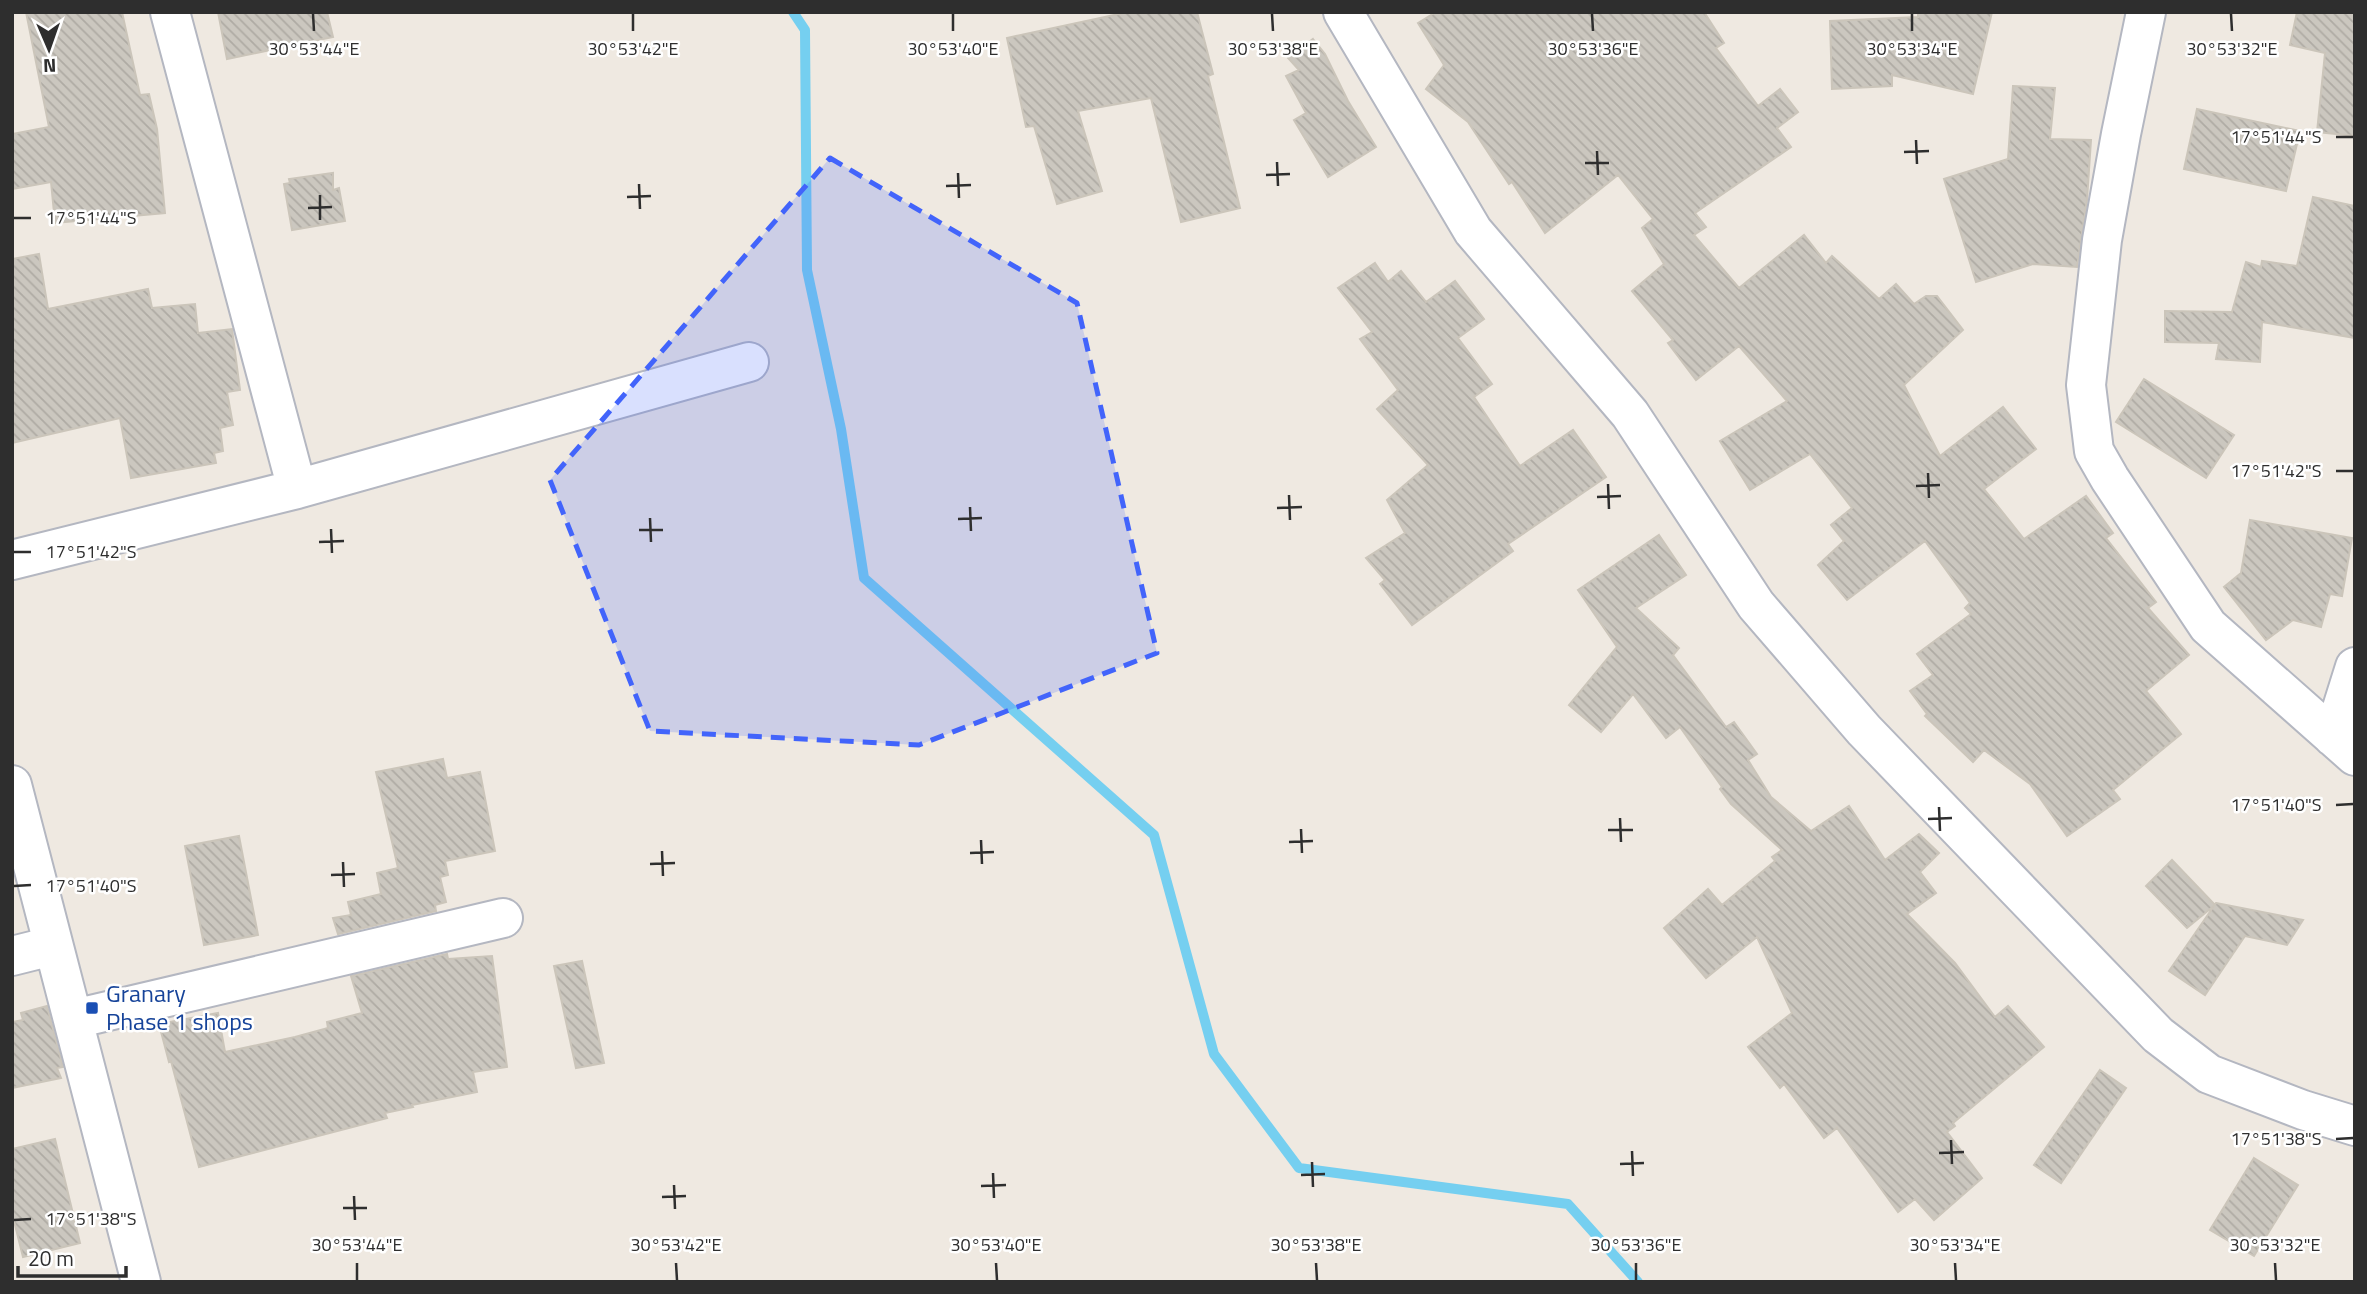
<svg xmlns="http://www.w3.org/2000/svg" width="2367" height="1294" viewBox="0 0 2367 1294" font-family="'Titillium Web',sans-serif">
<defs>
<pattern id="building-back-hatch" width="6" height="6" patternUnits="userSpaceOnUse" patternTransform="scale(1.75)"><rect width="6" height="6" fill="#cbc7bf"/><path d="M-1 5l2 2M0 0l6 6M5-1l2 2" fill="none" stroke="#afaba4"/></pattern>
</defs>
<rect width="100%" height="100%" fill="#efe9e1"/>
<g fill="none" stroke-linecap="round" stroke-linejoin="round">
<path stroke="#75cff0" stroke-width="10" d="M 793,12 L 805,30 L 807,270 L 841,429 L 864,578 L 1154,835 L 1214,1054 L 1299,1168 L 1568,1204 L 1638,1282"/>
</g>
<path fill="url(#building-back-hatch)" stroke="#cbc5ba" stroke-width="2" d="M 26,12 L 122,12 L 140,95 L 149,94 L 157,129 L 165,213 L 55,223 L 51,182 L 12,189 L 12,134 L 49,127 Z
M 218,12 L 327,12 L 333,37 L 227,59 Z
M 1128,12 L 1197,12 L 1213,74 L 1208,76 L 1240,208 L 1181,222 L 1151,98 L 1078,111 L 1102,191 L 1057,204 L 1034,126 L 1026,127 L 1007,38 Z
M 1436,12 L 1704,12 L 1724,43 L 1716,48 L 1758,106 L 1780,89 L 1798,112 L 1777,128 L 1791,147 L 1695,213 L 1706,227 L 1694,235 L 1739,288 L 1804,235 L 1826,263 L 1832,256 L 1879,299 L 1896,284 L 1914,304 L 1926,296 L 1937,296 L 1963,330 L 1904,385 L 1940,456 L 2003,407 L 2036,449 L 1984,489 L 2024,539 L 2086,496 L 2113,533 L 2106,538 L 2156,602 L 2148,608 L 2189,655 L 2146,691 L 2181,734 L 2113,790 L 2120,799 L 2067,836 L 2030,784 L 1984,750 L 1973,762 L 1925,716 L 1927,714 L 1910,691 L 1933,675 L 1917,654 L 1971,614 L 1965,608 L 1970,603 L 1925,541 L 1847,600 L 1818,565 L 1844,541 L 1831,525 L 1852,508 L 1810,454 L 1750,490 L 1720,441 L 1787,401 L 1739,346 L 1696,380 L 1668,343 L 1673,340 L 1632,291 L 1664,264 L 1642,228 L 1653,219 L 1618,175 L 1545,233 L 1512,182 L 1509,184 L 1468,122 L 1426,89 L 1444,65 L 1418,23 Z
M 1918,12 L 1992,12 L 1973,94 L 1892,75 L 1892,86 L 1832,89 L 1830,21 L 1918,17 Z
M 2297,12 L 2355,12 L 2355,136 L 2317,132 L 2325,53 L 2290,45 Z
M 1313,39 L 1325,54 L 1348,101 L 1376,147 L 1328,177 L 1294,120 L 1306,113 L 1286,76 L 1299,70 L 1288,58 Z
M 2013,86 L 2055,88 L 2050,139 L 2091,140 L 2087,200 L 2077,267 L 2033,264 L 1976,282 L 1944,179 L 2008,159 Z
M 2197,109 L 2300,131 L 2286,191 L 2184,169 Z
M 333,173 L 333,190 L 339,188 L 345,221 L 292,230 L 284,184 L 290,183 L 289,179 Z
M 2313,197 L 2355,206 L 2355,338 L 2262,322 L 2260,362 L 2216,359 L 2219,343 L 2165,342 L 2165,311 L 2232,312 L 2246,262 L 2261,267 L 2262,261 L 2297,266 Z
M 39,254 L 48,309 L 148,289 L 152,308 L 195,304 L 198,333 L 232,329 L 240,390 L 227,392 L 233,425 L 220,428 L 223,451 L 214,453 L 216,463 L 131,478 L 120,418 L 12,443 L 12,259 Z
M 1375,263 L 1388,282 L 1401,271 L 1426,302 L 1455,281 L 1484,319 L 1458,338 L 1492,384 L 1474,397 L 1520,466 L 1573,430 L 1606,477 L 1508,544 L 1513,551 L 1412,625 L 1380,584 L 1385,580 L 1366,558 L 1405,533 L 1387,500 L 1428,465 L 1377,409 L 1398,390 L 1360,339 L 1372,332 L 1338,288 Z
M 2144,379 L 2234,435 L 2206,478 L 2116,422 Z
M 2250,520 L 2352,538 L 2342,596 L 2330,594 L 2321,627 L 2293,620 L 2266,640 L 2224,587 L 2241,573 Z
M 1659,535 L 1686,575 L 1636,608 L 1679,648 L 1673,655 L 1726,727 L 1734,722 L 1757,754 L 1748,760 L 1771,797 L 1811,831 L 1849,806 L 1885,860 L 1919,834 L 1939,853 L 1920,872 L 1936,893 L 1907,914 L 1955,963 L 1995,1017 L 2008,1006 L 2044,1047 L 1953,1123 L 1955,1126 L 1947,1132 L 1982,1178 L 1934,1220 L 1915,1199 L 1898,1212 L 1837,1128 L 1824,1138 L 1784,1084 L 1780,1088 L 1748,1047 L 1792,1013 L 1757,937 L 1706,978 L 1664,928 L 1708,889 L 1722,905 L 1775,861 L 1772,857 L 1782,850 L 1731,804 L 1720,789 L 1722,787 L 1680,727 L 1666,738 L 1633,694 L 1601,732 L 1569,705 L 1617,647 L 1578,590 Z
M 443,759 L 447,778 L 480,772 L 495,851 L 445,861 L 448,875 L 440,877 L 446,902 L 435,905 L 436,911 L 338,934 L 333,918 L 351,915 L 348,902 L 381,894 L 377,873 L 398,868 L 376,772 Z
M 239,836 L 258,935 L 204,945 L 185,846 Z
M 2172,860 L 2215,905 L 2187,928 L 2146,886 Z
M 2216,903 L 2303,920 L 2287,945 L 2245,936 L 2205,995 L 2169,971 Z
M 447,954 L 448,959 L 492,956 L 507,1067 L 473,1072 L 477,1092 L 412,1105 L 413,1107 L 385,1113 L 387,1118 L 199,1167 L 171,1061 L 169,1062 L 159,1024 L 218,1013 L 225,1052 L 295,1037 L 328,1028 L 327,1022 L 362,1013 L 351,976 Z
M 582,961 L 604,1063 L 576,1068 L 554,966 Z
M 47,1006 L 63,1067 L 57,1068 L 61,1078 L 12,1088 L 12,1022 L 23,1020 L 21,1013 Z
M 2100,1070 L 2126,1088 L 2061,1183 L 2034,1165 Z
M 55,1139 L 80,1243 L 23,1257 L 12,1213 L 12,1149 Z
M 2254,1158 L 2298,1185 L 2254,1256 L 2210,1230 Z"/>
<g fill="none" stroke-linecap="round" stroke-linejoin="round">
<defs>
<path id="minor" d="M 170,12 L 297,489
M 1343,12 L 1473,231 L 1630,414 L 1756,605 L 1864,730 L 2158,1035 L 2209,1074 L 2303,1110 L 2355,1126
M 2146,12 L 2121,134 L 2102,240 L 2086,385 L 2094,451 L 2110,479 L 2208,626 L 2355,756
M 12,560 L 297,489 L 749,362
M 2333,737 L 2355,667
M 12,785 L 141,1282
M 12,956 L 52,946
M 74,1019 L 503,918"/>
</defs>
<use href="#minor" stroke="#b4b7c1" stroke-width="42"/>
<use href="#minor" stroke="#fff" stroke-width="38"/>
</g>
<path fill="#4264fb" fill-opacity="0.2" stroke="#4264fb" stroke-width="5" stroke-dasharray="14 9" stroke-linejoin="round" d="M 830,158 L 1077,303 L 1157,653 L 919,745 L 650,731 L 550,480 Z"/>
<path fill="none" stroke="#2e2e2e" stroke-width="2.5" d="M 313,14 L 314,31M 633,14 L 633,31M 953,14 L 953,31M 1272,14 L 1273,31M 1592,14 L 1593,31M 1912,14 L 1912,31M 2231,14 L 2232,31M 2336,137 L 2353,137M 1916,140 L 1917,164M 1597,151 L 1598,175M 1904,152 L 1929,151M 1277,162 L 1278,186M 1585,163 L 1609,163M 958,173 L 959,198M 1266,175 L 1290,174M 639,184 L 640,209M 946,186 L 971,185M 320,195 L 320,220M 627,197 L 651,196M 308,208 L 332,207M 14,218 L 31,218M 2336,471 L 2353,471M 1928,473 L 1929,498M 1608,484 L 1609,509M 1916,486 L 1940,485M 1289,495 L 1290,520M 1597,497 L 1621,496M 970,507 L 971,531M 1277,508 L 1302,507M 650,518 L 651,542M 958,519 L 982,518M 331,529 L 332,553M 639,530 L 663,530M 319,542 L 344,541M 14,552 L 31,552M 2336,805 L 2353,804M 1939,807 L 1940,831M 1620,818 L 1621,842M 1928,819 L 1952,818M 1301,829 L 1302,853M 1608,830 L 1633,830M 981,840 L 982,864M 1289,842 L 1313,841M 662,851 L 663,876M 970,853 L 994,852M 343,862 L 344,887M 650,864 L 675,863M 331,875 L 355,874M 14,886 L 31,885M 2336,1139 L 2353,1138M 1951,1140 L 1952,1164M 1632,1151 L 1633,1176M 1939,1153 L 1964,1152M 1312,1162 L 1313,1187M 1620,1164 L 1644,1163M 993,1173 L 994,1198M 1301,1175 L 1325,1174M 674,1185 L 675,1209M 981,1186 L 1006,1185M 354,1196 L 355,1220M 662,1197 L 686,1196M 343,1208 L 367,1208M 14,1220 L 31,1219M 357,1263 L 357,1280M 676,1263 L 677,1280M 996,1263 L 997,1280M 1316,1263 L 1317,1280M 1636,1263 L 1636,1280M 1955,1263 L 1956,1280M 2275,1263 L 2276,1280"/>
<rect fill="#1a4fb4" stroke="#fff" stroke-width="2.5" x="85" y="1001" width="14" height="14" rx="3.5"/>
<g text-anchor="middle" stroke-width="5" stroke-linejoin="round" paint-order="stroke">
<g font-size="24" fill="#164399" stroke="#fff" text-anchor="start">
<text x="106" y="1002">Granary<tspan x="106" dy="28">Phase 1 shops</tspan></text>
</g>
</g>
<g font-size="18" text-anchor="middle" fill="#2e2e2e" stroke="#fff" stroke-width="5" stroke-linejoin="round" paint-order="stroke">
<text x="314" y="55">30°53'44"E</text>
<text x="633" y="55">30°53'42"E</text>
<text x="953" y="55">30°53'40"E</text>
<text x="1273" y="55">30°53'38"E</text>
<text x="1593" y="55">30°53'36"E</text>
<text x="1912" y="55">30°53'34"E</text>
<text x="2232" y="55">30°53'32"E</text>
<text x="2276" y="143">17°51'44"S</text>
<text x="91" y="224">17°51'44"S</text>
<text x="2276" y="477">17°51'42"S</text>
<text x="91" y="558">17°51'42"S</text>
<text x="2276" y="811">17°51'40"S</text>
<text x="91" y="892">17°51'40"S</text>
<text x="2276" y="1145">17°51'38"S</text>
<text x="91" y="1225">17°51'38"S</text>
<text x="357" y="1251">30°53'44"E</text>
<text x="676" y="1251">30°53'42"E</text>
<text x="996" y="1251">30°53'40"E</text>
<text x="1316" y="1251">30°53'38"E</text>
<text x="1636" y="1251">30°53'36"E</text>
<text x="1955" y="1251">30°53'34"E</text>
<text x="2275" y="1251">30°53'32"E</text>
</g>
<rect width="2367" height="1294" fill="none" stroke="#2e2e2e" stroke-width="28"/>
<g transform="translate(49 49) rotate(178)" stroke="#ffffff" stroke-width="5" paint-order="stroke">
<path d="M0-5L12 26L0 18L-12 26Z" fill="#2e2e2e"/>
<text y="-10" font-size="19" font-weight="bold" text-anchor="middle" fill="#2e2e2e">N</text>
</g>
<path d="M18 1266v10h108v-10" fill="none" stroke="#2e2e2e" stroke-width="3.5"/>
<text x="28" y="1266" font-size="21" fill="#2e2e2e" stroke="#ffffff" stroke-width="5" paint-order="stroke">20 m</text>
</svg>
